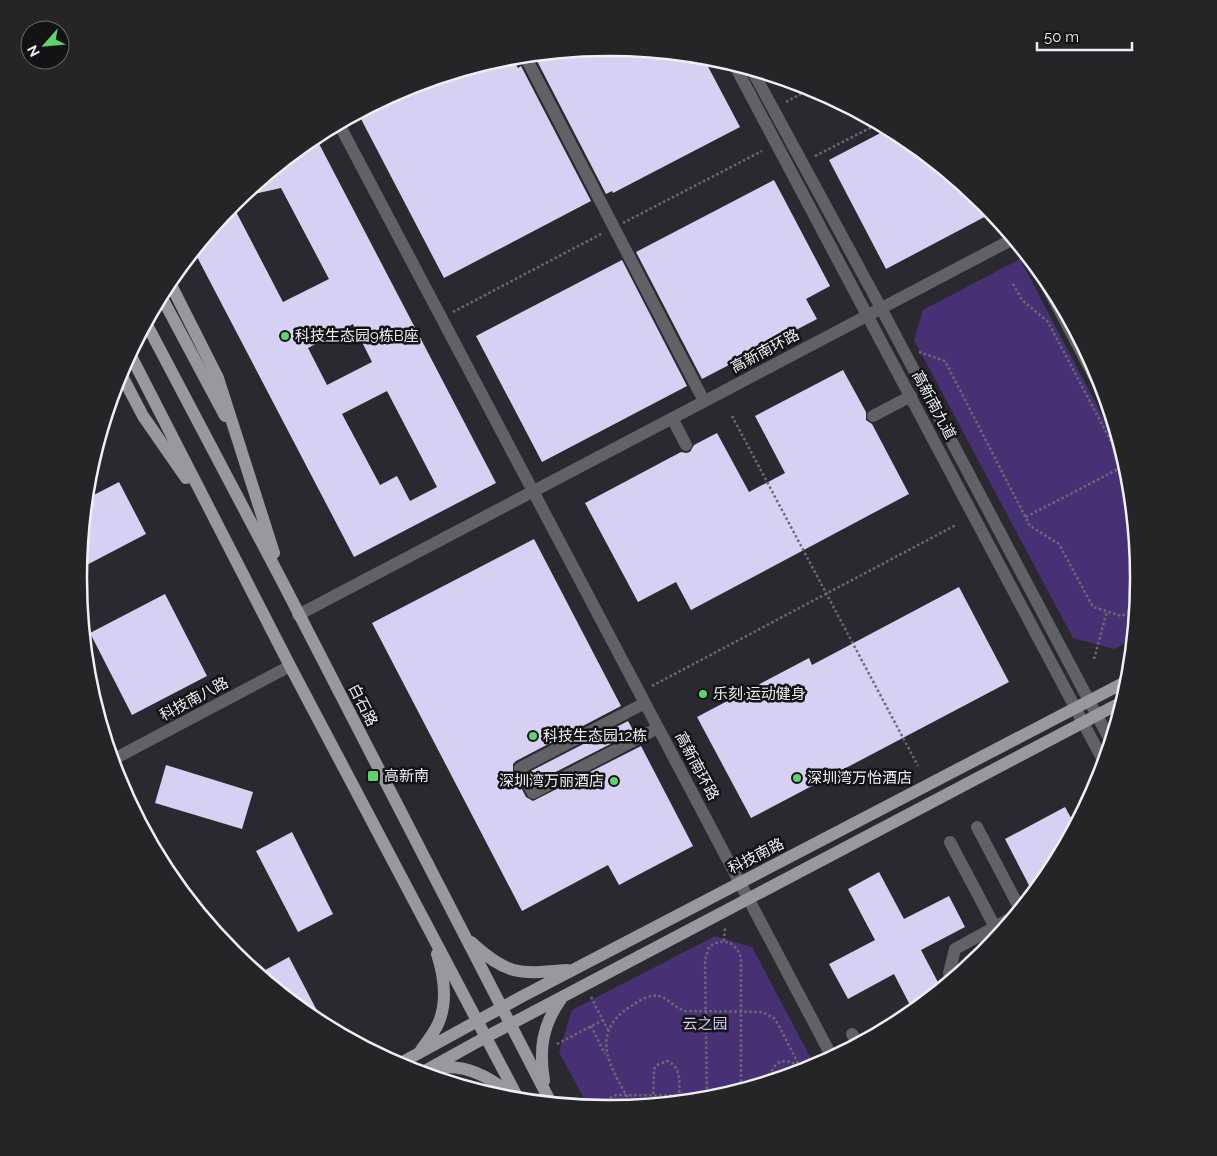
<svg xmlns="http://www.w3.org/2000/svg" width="1217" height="1156" viewBox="0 0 1217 1156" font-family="Raleway,'Noto Sans SC',sans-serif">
<rect width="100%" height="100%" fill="#2b2930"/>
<path fill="#473074" d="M 1020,259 L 1124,457 L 1129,475 L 1139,578 L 1133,639 L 1114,649 L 1073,638 L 914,340 L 923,310 Z
M 715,936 L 752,947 L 815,1066 L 712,1098 L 608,1108 L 588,1106 L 559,1052 L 572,1010 Z"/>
<path fill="#d8d0f3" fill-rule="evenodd" d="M 608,48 L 703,57 L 740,127 L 613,193 L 612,191 L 606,194 L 536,59 L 546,54 Z
M 512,57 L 518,68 L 521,66 L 591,201 L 444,278 L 360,117 L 430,81 Z
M 888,129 L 903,137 L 984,203 L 992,213 L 886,269 L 829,160 Z
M 315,136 L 496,483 L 354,557 L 194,251 L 232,204 L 283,302 L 329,279 L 281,188 L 240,197 ZM 353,324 L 372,362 L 327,385 L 308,348 ZM 387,391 L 437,487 L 410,501 L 397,476 L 380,485 L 342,414 Z
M 774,180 L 830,286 L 806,299 L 817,319 L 702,379 L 636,252 Z
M 622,260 L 687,386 L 542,462 L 476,336 Z
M 843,370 L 866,412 L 866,420 L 872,424 L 909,494 L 691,610 L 676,582 L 638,602 L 585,503 L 681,452 L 686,453 L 690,452 L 694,445 L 717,433 L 749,492 L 785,473 L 755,416 Z
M 119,482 L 146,534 L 79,569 L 86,499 Z
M 534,539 L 621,706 L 516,761 L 513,764 L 513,772 L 526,797 L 533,801 L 641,746 L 693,846 L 619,885 L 608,865 L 522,911 L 372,623 Z
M 959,587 L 1009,682 L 751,818 L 697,717 L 809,658 L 812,665 Z
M 165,594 L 207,676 L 132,715 L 90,633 Z
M 628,721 L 634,732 L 536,782 L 531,771 Z
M 166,765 L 253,792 L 242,829 L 155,803 Z
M 1065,807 L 1075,825 L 1049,873 L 1033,893 L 1005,839 Z
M 292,832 L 333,914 L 298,932 L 256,851 Z
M 879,872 L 904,919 L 949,896 L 965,927 L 921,950 L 941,988 L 913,1011 L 894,974 L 848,999 L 829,964 L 875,940 L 848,889 Z
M 289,957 L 324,1024 L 314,1019 L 258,974 Z"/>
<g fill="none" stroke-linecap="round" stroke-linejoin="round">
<path stroke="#6c6a70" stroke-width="2.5" stroke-dasharray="2.5 2.5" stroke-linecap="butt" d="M 786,102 L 812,88
M 815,156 L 878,124
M 623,223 L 762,151
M 1013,284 L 1022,300 L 1048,322 L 1124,466 L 1127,470
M 453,312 L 603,233
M 919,352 L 945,361 L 1030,526 L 1059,544 L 1093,607 L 1122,616 L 1136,608
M 732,416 L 918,766
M 1026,517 L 1124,466
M 1094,659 L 1107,611
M 652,686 L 956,525
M 724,941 L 725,927
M 591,997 L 609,1032
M 591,1026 L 605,1054
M 557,1044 L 603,1020
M 770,1081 C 770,1067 779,1057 793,1063 L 800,1072
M 707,1099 L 705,960 L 709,947 C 723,937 736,942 741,958 L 741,1089
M 653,1104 L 654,1069 L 657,1065 L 667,1061 C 683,1067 679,1087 679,1102
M 632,1106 C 614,1071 585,1036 631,1006 C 639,1001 649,994 659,996 C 669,999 675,1008 685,1011 L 762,1012 L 774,1018 L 778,1024 L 802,1071
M 592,1107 L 616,1095 L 720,1096"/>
<path stroke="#626165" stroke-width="12" d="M 525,56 L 704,401
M 734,64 L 1104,762
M 752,70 L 881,308 L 1111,742
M 339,124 L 832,1057
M 1039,271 L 1106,399
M 873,416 L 911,396
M 672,418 L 686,445
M 298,615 L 1013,239
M 645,703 L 520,768 L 533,793 L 658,728
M 112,760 L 290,666
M 977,827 L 1020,909
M 950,842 L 995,927
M 952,979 L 949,973 L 955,949 L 1013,917
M 852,1034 L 858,1043"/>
<path stroke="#99989f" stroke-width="12" d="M 169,281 L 218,378 L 274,553
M 161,296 L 225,416
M 146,323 L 283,583 L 551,1103
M 130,354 L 290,666 L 519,1100
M 120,372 L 143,416 L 186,478
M 471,942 C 508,976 519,974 567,970
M 421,1050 C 427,1042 434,1033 438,1024 C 448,1002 444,976 437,954
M 399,1064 L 521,997 L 1129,680
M 435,1068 C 467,1063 493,1078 515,1099
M 421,1073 L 486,1037 L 1122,702
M 544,1081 C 539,1049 542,1026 561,999"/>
</g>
<g fill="#5ed56c" stroke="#131315" stroke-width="2">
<circle cx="285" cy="336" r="5"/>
<circle cx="703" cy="694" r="5"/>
<circle cx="533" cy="736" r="5"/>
<rect x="367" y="770" width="12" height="12" rx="2.5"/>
<circle cx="797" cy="778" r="5"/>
<circle cx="614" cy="781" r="5"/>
</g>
<g text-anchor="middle" stroke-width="5" stroke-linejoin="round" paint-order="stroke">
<g font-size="15" fill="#f0eff3" stroke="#131315" text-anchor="start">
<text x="295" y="341">科技生态园9栋B座</text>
<text x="713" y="699">乐刻·运动健身</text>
<text x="543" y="741">科技生态园12栋</text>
<text x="384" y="781">高新南</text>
<text x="807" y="783">深圳湾万怡酒店</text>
<text x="604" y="786" text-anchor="end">深圳湾万丽酒店</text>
</g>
<g font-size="15" fill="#f0eff3" stroke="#131315">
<text transform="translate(765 351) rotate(-28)" y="5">高新南环路</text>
<text transform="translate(934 405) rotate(62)" y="5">高新南九道</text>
<text transform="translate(194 699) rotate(-28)" y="5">科技南八路</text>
<text transform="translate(363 705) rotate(63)" y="5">白石路</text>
<text transform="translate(697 766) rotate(62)" y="5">高新南环路</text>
<text transform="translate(756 856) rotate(-27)" y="5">科技南路</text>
</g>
<g font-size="15" fill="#d2c8f2" stroke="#131315">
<text x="705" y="1029">云之园</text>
</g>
</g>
<path d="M0 0H1217V1156H0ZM608 56H609A521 521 0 0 1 1130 577V579A521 521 0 0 1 609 1100H608A521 521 0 0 1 87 579V577A521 521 0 0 1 608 56Z" fill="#252527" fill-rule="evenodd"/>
<path fill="none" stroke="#f0eff3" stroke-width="2.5" d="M608 56H609A521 521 0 0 1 1130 577V579A521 521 0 0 1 609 1100H608A521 521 0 0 1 87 579V577A521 521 0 0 1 608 56Z"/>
<g transform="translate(45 45) rotate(243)"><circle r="24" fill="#131315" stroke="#6b6b6e"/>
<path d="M0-4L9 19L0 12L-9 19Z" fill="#5ed56c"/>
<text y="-8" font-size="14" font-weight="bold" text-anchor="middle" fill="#f0eff3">N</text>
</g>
<path d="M1037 42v8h95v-8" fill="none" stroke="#f0eff3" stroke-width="2.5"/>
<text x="1044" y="42" font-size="15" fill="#f0eff3" stroke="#131315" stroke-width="4" paint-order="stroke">50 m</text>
</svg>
